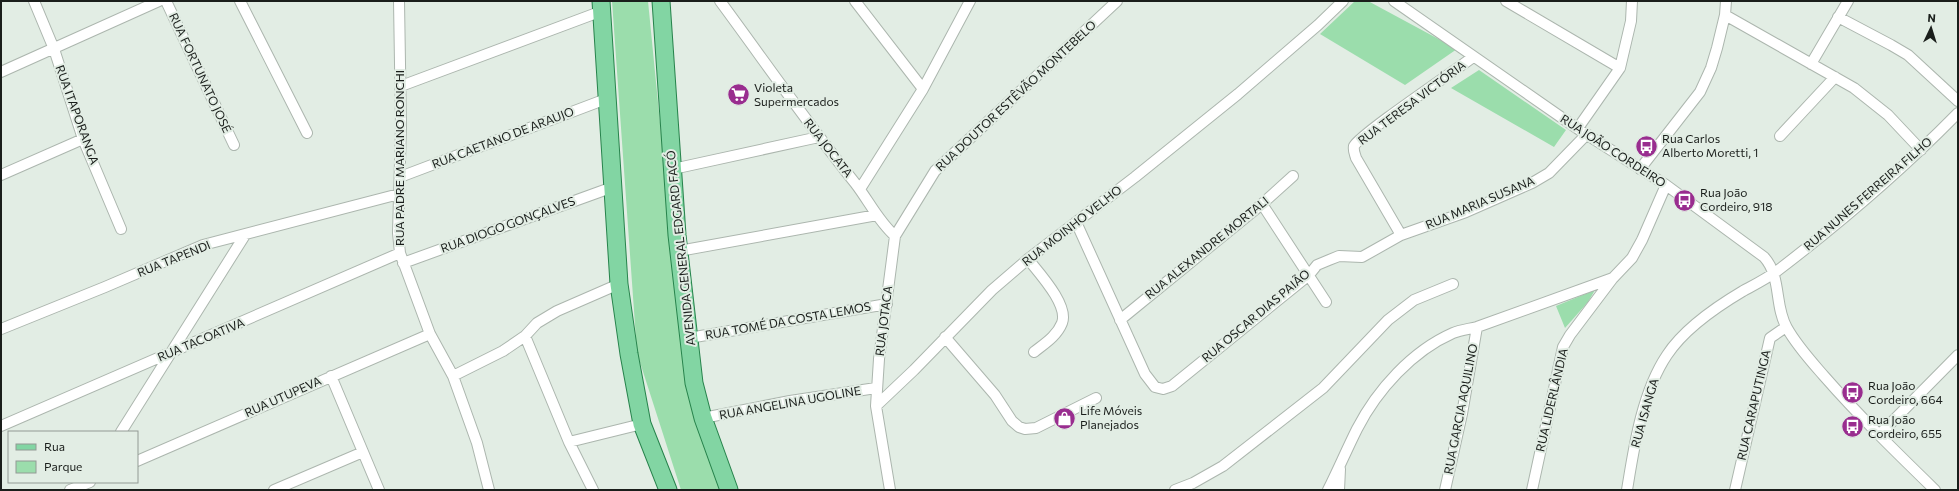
<svg xmlns="http://www.w3.org/2000/svg" width="1959" height="491" viewBox="0 0 1959 491" font-family="Commissioner,sans-serif">
<rect width="100%" height="100%" fill="#e2ede4"/>
<path fill="#9bddac" d="M 612,1 L 648,1 L 681,336 L 693,414 L 721,490 L 681,490 L 637,353 Z
M 1355,1 L 1368,1 L 1457,49 L 1405,85 L 1320,34 Z
M 1479,70 L 1566,130 L 1554,147 L 1451,88 Z
M 1595,290 L 1588,302 L 1565,328 L 1556,306 Z"/>
<g fill="none" stroke-linecap="round" stroke-linejoin="round">
<defs>
<path id="street" d="M 34,1 L 54,49 L 83,139 L 121,229
M 166,1 L 234,145
M 240,1 L 307,133
M 399,1 L 401,126 L 398,233 L 400,253 L 430,334 L 453,376 L 477,443 L 489,490
M 720,1 C 765,62 808,124 855,183 C 869,201 878,221 895,236
M 855,1 L 923,89
M 1394,1 L 1581,131 L 1666,185 L 1764,257 C 1782,277 1774,306 1787,328 C 1797,346 1811,361 1824,376 C 1859,416 1897,453 1935,490
M 1506,1 L 1620,68
M 1725,15 L 1854,88 L 1888,115 L 1921,150
M 1838,17 L 1891,45 L 1908,55 L 1958,101
M 1811,64 L 1848,1
M 1,72 L 159,1
M 401,86 L 602,11
M 1578,128 L 1620,68 L 1631,21 L 1632,1
M 1780,136 L 1835,77
M 673,169 L 819,137
M 1640,169 L 1700,92 L 1711,68 L 1717,48 L 1725,15 L 1726,1
M 1,175 L 83,139
M 400,177 L 606,99
M 860,189 L 923,89 L 970,1
M 1262,204 L 1326,302
M 1076,222 L 1145,374 L 1155,387 L 1163,389 L 1172,386 L 1309,275 L 1317,265 L 1329,260 L 1339,256 L 1362,257 L 1401,235 L 1466,212 L 1532,183 L 1549,173 L 1587,134
M 1401,235 L 1356,158 C 1355,154 1353,151 1354,146 C 1359,135 1456,70 1473,57
M 679,251 L 877,215
M 1028,259 C 1039,273 1069,305 1062,323 C 1057,336 1044,344 1034,352
M 403,263 L 613,187
M 1120,320 L 1262,204 L 1293,176
M 1,329 L 105,287 L 203,245 L 399,194
M 525,336 L 569,442 L 593,490
M 945,337 L 995,395 L 1012,421 L 1019,427 L 1025,429 L 1036,428 L 1096,398
M 689,338 L 887,304
M 331,376 L 379,490
M 453,376 L 503,351 L 525,336 L 537,323 L 557,311 L 619,284
M 876,406 L 914,370 L 992,290 L 1028,259 L 1135,177 L 1238,94 L 1318,25 L 1343,1
M 703,418 L 790,401 L 876,388
M 1,426 L 400,253
M 121,432 L 245,235
M 1879,435 L 1958,355
M 569,442 L 642,424
M 137,461 L 430,334
M 70,490 L 90,482
M 274,490 L 363,452
M 890,490 L 876,406 L 879,359 L 895,236 L 935,171 L 1117,1
M 1175,490 L 1193,483 L 1223,466 L 1323,388 L 1388,320 L 1414,300 L 1453,284
M 1328,490 C 1338,470 1347,449 1357,429 C 1377,390 1412,351 1453,333 C 1460,330 1469,329 1477,327 L 1613,278 L 1632,258 L 1642,240 L 1666,185
M 1339,490 L 1340,469
M 1445,490 L 1462,414 L 1477,327
M 1532,490 L 1563,347 L 1570,335 L 1613,278
M 1627,490 C 1634,447 1642,392 1667,355 C 1684,329 1716,307 1743,291 C 1754,285 1766,279 1777,271 C 1840,223 1902,170 1958,113
M 1735,490 L 1770,338 L 1786,327"/>
<path id="primary" d="M 601,1 L 619,284 L 629,354 L 642,424 L 668,490
M 661,1 L 677,235 L 694,383 L 703,418 L 729,490"/>
</defs>
<use href="#street" stroke="#acb6ae" stroke-width="12"/>
<use href="#primary" stroke="#27834c" stroke-width="19"/>
<use href="#street" stroke="#fff" stroke-width="10"/>
<use href="#primary" stroke="#82d5a3" stroke-width="17"/>
</g>
<defs>
<symbol id="supermarket-disc" viewBox="-11 -11 22 22"><circle r="9.5" fill="#992d8f" stroke="#e2ede4"/><path d="M-6-5.5h2.5l.6 2H6L4.5 2H-2.5L-4.4-4H-6ZM-1.5 3.2a1.3 1.3 0 1 0 .1 0ZM3 3.2a1.3 1.3 0 1 0 .1 0Z" fill="#fff"/></symbol>
<symbol id="bus-disc" viewBox="-11 -11 22 22"><circle r="9.5" fill="#992d8f" stroke="#e2ede4"/><path d="M-5-6H5V4H4V6H2V4H-2V6H-4V4H-5ZM-3.5-4V0h7V-4ZM-3.5 1.2v1.5H-2V1.2ZM2 1.2v1.5H3.5V1.2Z" fill="#fff"/></symbol>
<symbol id="shop-disc" viewBox="-11 -11 22 22"><circle r="9.5" fill="#992d8f" stroke="#e2ede4"/><path d="M-5-2.5h2.3a2.7 3.5 0 0 1 5.4 0H5L5.5 6h-11ZM-1.5-2.5h3a1.5 2.3 0 0 0-3 0Z" fill="#fff"/></symbol>
</defs>
<g fill-rule="evenodd">
<use href="#supermarket-disc" x="726" y="82" width="25" height="25"/>
<use href="#bus-disc" x="1634" y="134" width="25" height="25"/>
<use href="#bus-disc" x="1672" y="188" width="25" height="25"/>
<use href="#bus-disc" x="1840" y="380" width="25" height="25"/>
<use href="#shop-disc" x="1052" y="406" width="25" height="25"/>
<use href="#bus-disc" x="1840" y="414" width="25" height="25"/>
</g>
<g text-anchor="middle" stroke-width="4" stroke-linejoin="round" paint-order="stroke">
<g font-size="12" fill="#1a1e1b" stroke="#e2ede4">
<text transform="translate(200 73) rotate(65)" y="4">RUA FORTUNATO JOSÉ</text>
<text transform="translate(1016 96) rotate(-43)" y="4">RUA DOUTOR ESTÊVÃO MONTEBELO</text>
<text transform="translate(1412 103) rotate(-37)" y="4">RUA TERESA VICTÓRIA</text>
<text transform="translate(77 115) rotate(70)" y="4">RUA ITAPORANGA</text>
<text transform="translate(503 138) rotate(-21)" y="4">RUA CAETANO DE ARAUJO</text>
<text transform="translate(828 148) rotate(52)" y="4">RUA JOCATA</text>
<text transform="translate(1613 151) rotate(33)" y="4">RUA JOÃO CORDEIRO</text>
<text transform="translate(400 158) rotate(-90)" y="4">RUA PADRE MARIANO RONCHI</text>
<text transform="translate(1868 194) rotate(-41)" y="4">RUA NUNES FERREIRA FILHO</text>
<text transform="translate(1480 203) rotate(-23)" y="4">RUA MARIA SUSANA</text>
<text transform="translate(508 225) rotate(-20)" y="4">RUA DIOGO GONÇALVES</text>
<text transform="translate(1072 226) rotate(-38)" y="4">RUA MOINHO VELHO</text>
<text transform="translate(681 248) rotate(-96)" y="4">AVENIDA GENERAL EDGARD FACÓ</text>
<text transform="translate(1207 248) rotate(-39)" y="4">RUA ALEXANDRE MORTALI</text>
<text transform="translate(174 259) rotate(-22)" y="4">RUA TAPENDI</text>
<text transform="translate(1256 316) rotate(-40)" y="4">RUA OSCAR DIAS PAIÃO</text>
<text transform="translate(788 321) rotate(-10)" y="4">RUA TOMÉ DA COSTA LEMOS</text>
<text transform="translate(884 321) rotate(-83)" y="4">RUA JOTACA</text>
<text transform="translate(201 340) rotate(-23)" y="4">RUA TACOATIVA</text>
<text transform="translate(283 397) rotate(-24)" y="4">RUA UTUPEVA</text>
<text transform="translate(1552 400) rotate(-77)" y="4">RUA LIDERLÂNDIA</text>
<text transform="translate(790 403) rotate(-10)" y="4">RUA ANGELINA UGOLINE</text>
<text transform="translate(1754 405) rotate(-77)" y="4">RUA CARAPUTINGA</text>
<text transform="translate(1461 409) rotate(-79)" y="4">RUA GARCIA AQUILINO</text>
<text transform="translate(1645 413) rotate(-74)" y="4">RUA ISANGA</text>
</g>
<g font-size="12" fill="#1a1e1b" stroke="#e2ede4" text-anchor="start">
<text x="754" y="92">Violeta<tspan x="754" dy="14">Supermercados</tspan></text>
<text x="1662" y="143">Rua Carlos<tspan x="1662" dy="14">Alberto Moretti, 1</tspan></text>
<text x="1700" y="197">Rua João<tspan x="1700" dy="14">Cordeiro, 918</tspan></text>
<text x="1868" y="390">Rua João<tspan x="1868" dy="14">Cordeiro, 664</tspan></text>
<text x="1080" y="415">Life Móveis<tspan x="1080" dy="14">Planejados</tspan></text>
<text x="1868" y="424">Rua João<tspan x="1868" dy="14">Cordeiro, 655</tspan></text>
</g>
</g>
<rect width="1959" height="491" fill="none" stroke="#1a1e1b" stroke-width="4"/>
<rect x="8" y="431" width="130" height="52" fill="#e2ede4" stroke="#929a94"/>
<rect x="16" y="444" width="20" height="6" fill="#82d5a3" stroke="#929a94"/>
<text x="44" y="451" font-size="12" fill="#1a1e1b">Rua</text>
<rect x="16" y="461" width="20" height="12" fill="#9bddac" stroke="#929a94"/>
<text x="44" y="471" font-size="12" fill="#1a1e1b">Parque</text>
<g transform="translate(1931 28) rotate(4)" stroke="#e2ede4" stroke-width="3" paint-order="stroke">
<path d="M0-3L7 15L0 10L-7 15Z" fill="#1a1e1b"/>
<text y="-6" font-size="11" font-weight="bold" text-anchor="middle" fill="#1a1e1b">N</text>
</g>
</svg>
